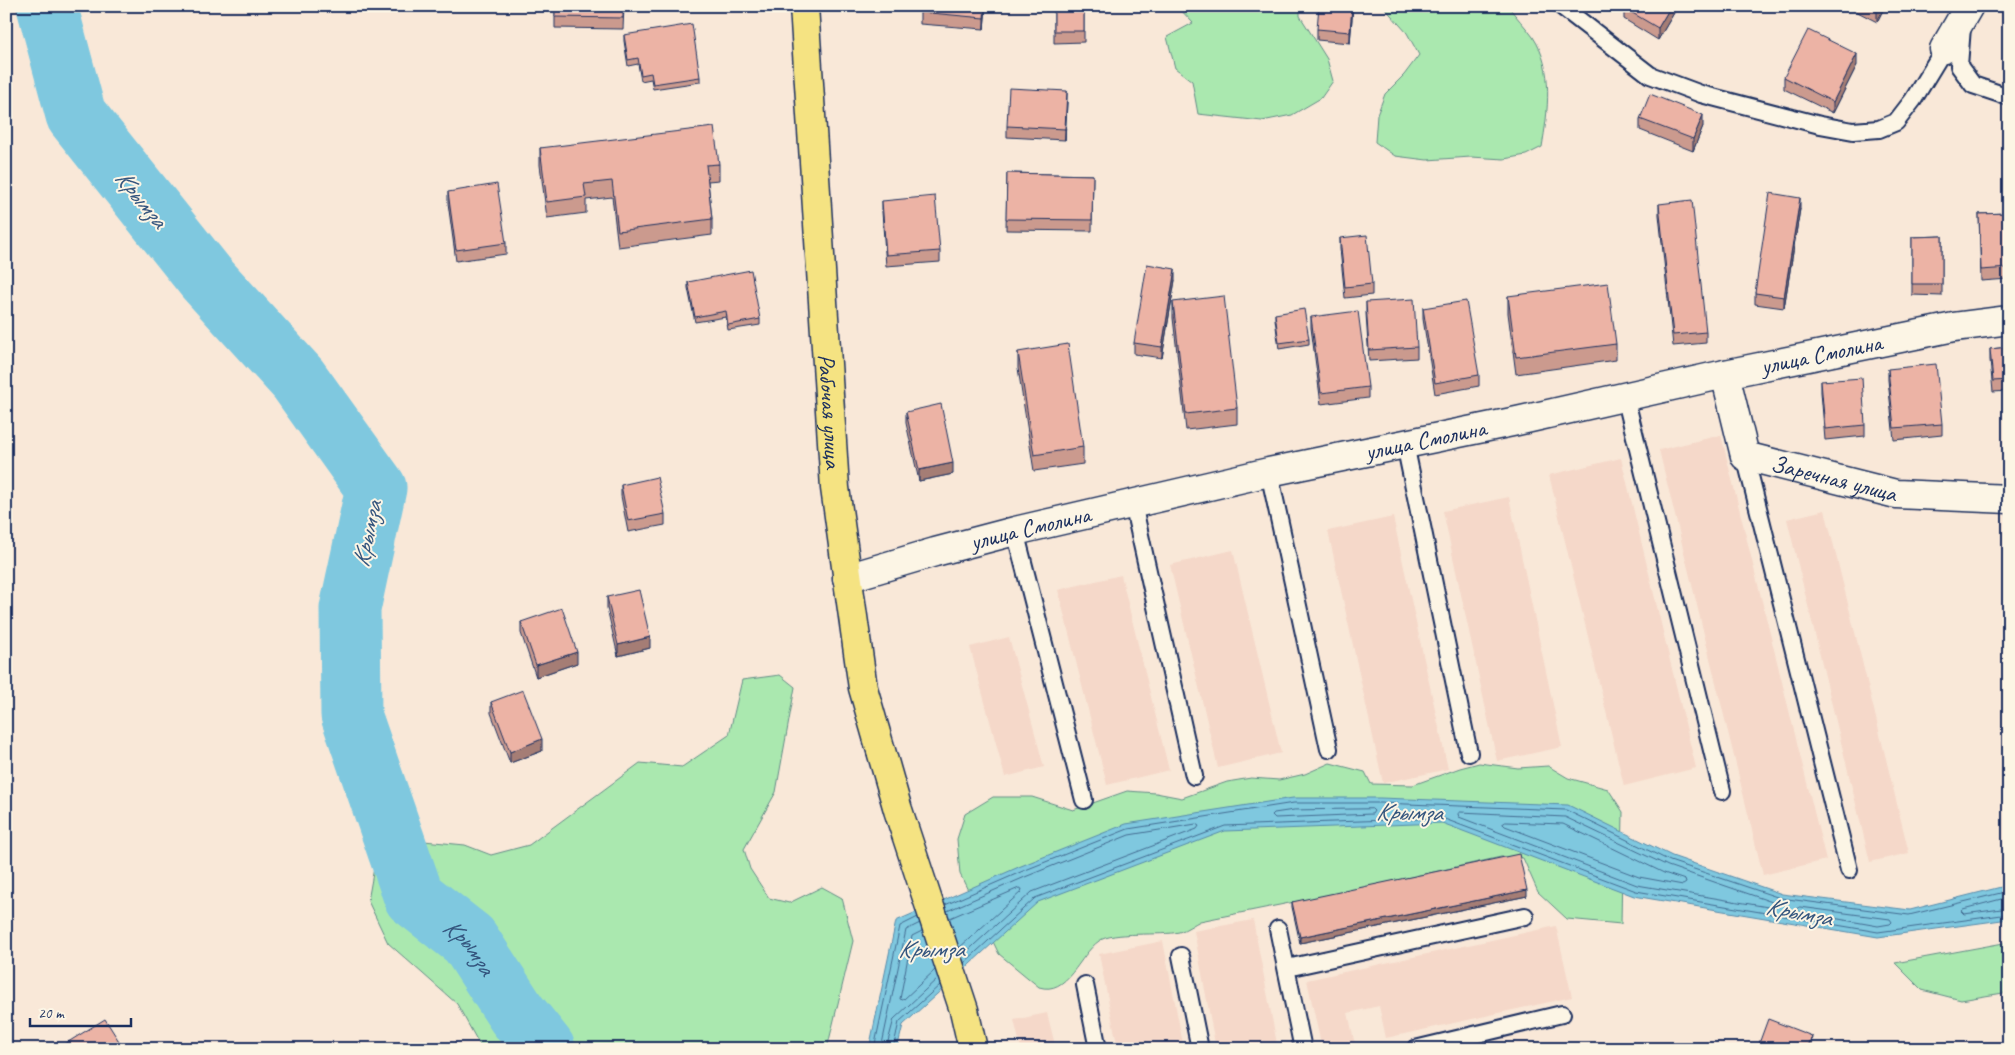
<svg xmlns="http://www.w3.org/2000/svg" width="2015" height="1055" viewBox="0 0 2015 1055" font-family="Caveat,sans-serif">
<rect width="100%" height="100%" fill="#f9e8d8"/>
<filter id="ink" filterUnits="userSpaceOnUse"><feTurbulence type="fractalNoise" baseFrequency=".02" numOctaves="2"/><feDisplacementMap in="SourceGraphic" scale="10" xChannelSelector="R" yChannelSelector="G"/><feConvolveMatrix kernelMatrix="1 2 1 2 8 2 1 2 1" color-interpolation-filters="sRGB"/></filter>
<g filter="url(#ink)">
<path fill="#f5d8c9" d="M 1721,435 L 1826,860 L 1763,875 L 1659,450 Z
M 1621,458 L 1696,768 L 1624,786 L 1549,475 Z
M 1509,497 L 1562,747 L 1497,761 L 1443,511 Z
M 1825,510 L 1909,853 L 1870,862 L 1787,519 Z
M 1393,517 L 1448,769 L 1383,783 L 1328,531 Z
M 1233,550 L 1281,753 L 1218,768 L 1170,565 Z
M 1121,575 L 1169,770 L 1107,785 L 1058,590 Z
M 1009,637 L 1044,767 L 1005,777 L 970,647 Z
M 1253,920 L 1278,1049 L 1216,1049 L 1194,931 Z
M 1556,926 L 1572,997 L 1386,1038 L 1379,1006 L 1348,1013 L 1356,1049 L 1322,1049 L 1307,980 Z
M 1163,941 L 1184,1049 L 1118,1049 L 1099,954 Z
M 1047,1013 L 1056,1049 L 1021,1049 L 1014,1020 Z"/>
<path fill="#aae8af" stroke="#628c86" d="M 1177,6 L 1300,6 L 1300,16 L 1327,59 L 1333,81 L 1321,98 L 1292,115 L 1262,121 L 1198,114 L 1192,81 L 1175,68 L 1167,37 L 1193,23 Z
M 1383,6 L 1508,6 C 1516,17 1525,26 1533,37 C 1554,69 1548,111 1542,147 L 1526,155 L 1504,159 L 1471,157 L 1427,160 L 1395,156 L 1375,142 L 1377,115 L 1385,94 L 1404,75 L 1419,55 L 1407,33 Z
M 780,675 L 795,687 L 776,792 L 744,849 L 750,869 L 769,898 L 789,903 L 822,887 L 842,898 L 853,941 L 827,1049 L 482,1049 L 457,1004 L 388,943 L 368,901 L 375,862 L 424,841 L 465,845 L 491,855 L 529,845 L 640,763 L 682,767 L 729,735 L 742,680 Z
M 1330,763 L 1365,772 L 1371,784 L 1413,785 L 1460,768 L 1479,763 L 1518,768 L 1548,766 L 1568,778 L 1608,789 L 1623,812 L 1621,924 L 1567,919 L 1538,892 L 1523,858 L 1501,857 L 1349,891 L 1200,921 C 1194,924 1186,930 1179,932 C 1162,936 1112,931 1099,941 C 1079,955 1068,996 1039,987 L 999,954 L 960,874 L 957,839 L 965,814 L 993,797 L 1032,797 L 1073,810 L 1127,791 L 1156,793 L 1182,798 L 1227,782 L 1251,778 L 1279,780 L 1305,774 Z
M 2009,942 L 2009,992 L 1961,1000 L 1922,990 L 1895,963 Z"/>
<path fill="#7fc8df" stroke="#578bab" d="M 1293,798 L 1380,798 L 1568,805 L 1672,856 L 1782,894 L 1910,910 L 2009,885 L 2009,919 L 1878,937 L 1634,896 L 1442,823 L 1225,831 L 1038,902 L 903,1025 L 897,1049 L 869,1049 L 896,921 L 1021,866 L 1126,824 Z
M 456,919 L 531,998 L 573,1049 L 530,1049 L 505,1016 L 435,941 Z"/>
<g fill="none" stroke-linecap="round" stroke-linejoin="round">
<path stroke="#436c92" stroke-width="1" d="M 1372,809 L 1374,811 L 1372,814 L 1275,818 L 1272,815 L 1274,813 L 1294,810 Z
M 1460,812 L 1565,817 L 1668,866 L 1775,903 L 1777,906 L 1774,908 L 1637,885 L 1459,817 L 1458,814 Z
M 1506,822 L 1563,824 L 1664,873 L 1685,880 L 1686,883 L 1683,885 L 1639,877 L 1505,826 L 1503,824 Z
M 2009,897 L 1963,909 L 1961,911 L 1964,914 L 2009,908
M 945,905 L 1023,871 L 1128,829 L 1294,803 L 1380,803 L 1566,810 L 1670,861 L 1780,898 L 1909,915 L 2009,891
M 1800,907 L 1890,919 L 1892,922 L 1890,924 L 1878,926 L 1799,912 L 1797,909 Z
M 947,911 L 1025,877 L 1129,835 L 1196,824 L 1199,826 L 1197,829 L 1032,892 L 962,956
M 950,918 L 1019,888 L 1022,889 L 1021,892 L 959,948
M 922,931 L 912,936 L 900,999 L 903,1000 L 935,970
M 964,963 L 1035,898 L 1225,826 L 1442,818 L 1636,891 L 1878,932 L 2009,914
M 534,1049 L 533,1044 L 509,1013 L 443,942 L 444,939 L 454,928 L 457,928 L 527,1001 L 566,1049
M 540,1049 C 539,1031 468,959 452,942 L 454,937 L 458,937 L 522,1005 L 558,1049
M 874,1049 L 900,926 L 918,917
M 881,1049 L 906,930 L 920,923
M 886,1049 L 894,1019 L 938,978
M 893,1049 L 899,1022 L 940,985"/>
<path stroke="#7fc8df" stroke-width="61" id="s1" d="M 47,6 L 76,115 L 206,278 L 298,379 L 376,488 L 350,609 L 351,715 L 414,897 L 469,940 L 517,1014 L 545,1049"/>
<defs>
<path id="service" d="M 1561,6 L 1650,75 L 1701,94 L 1820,125 L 1853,131 L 1879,129 L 1896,122 L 1913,100 L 1944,49
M 1962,27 L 1959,66 L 1973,85 L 2009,97
M 1625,396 L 1722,791
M 1405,444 L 1469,753
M 1745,456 L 1849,870
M 1269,472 L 1329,749
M 1133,504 L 1194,776
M 1015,531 L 1084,800
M 1278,929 L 1303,1049
M 1181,956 L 1200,1049
M 1287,968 L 1525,916
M 1085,985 L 1098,1049
M 1415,1049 L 1562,1014"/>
<g id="minor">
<path d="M 1944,49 L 1969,6"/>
<path id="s2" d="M 1725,374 L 1745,456 L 1896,494 L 2009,499"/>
</g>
<g id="tertiary">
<path id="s3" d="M 847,578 L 935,552 L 1015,531 L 1269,472 L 1517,421 L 1725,374 L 1954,327 L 2009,320"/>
</g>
<g id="primary">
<path id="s4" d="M 804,6 L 835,488 L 863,688 L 898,810 L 964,1010 L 973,1049"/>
</g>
</defs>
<use href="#service" stroke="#1b2f5e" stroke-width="20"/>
<use href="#minor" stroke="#1b2f5e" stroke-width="31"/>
<use href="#tertiary" stroke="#1b2f5e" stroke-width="31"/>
<use href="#primary" stroke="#1b2f5e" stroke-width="31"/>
<use href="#service" stroke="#fcf5e5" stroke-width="16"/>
<use href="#minor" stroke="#fcf5e5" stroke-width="28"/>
<use href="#tertiary" stroke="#fcf5e5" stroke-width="28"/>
<use href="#primary" stroke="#f5e382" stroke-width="28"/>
</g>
<path fill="#cb9a8e" stroke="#1b2f5e" d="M 555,6 L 624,6 L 623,29 L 555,28 Z
M 986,6 L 984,29 L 920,24 L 920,12 Z
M 1054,6 L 1084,6 L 1084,42 L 1054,43 Z
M 1353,6 L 1350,43 L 1317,40 L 1317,29 Z
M 1678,6 L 1658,40 L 1624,19 L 1624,8 Z
M 1846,6 L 1885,6 L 1877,22 Z
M 2009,34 L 2009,50 L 2007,49 L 2007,38 Z
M 624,35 L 700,77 L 700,82 L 653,89 L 651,79 L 641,81 L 638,64 L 628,66 L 624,41 Z
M 1857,65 L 1833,113 L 1784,89 L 1784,77 Z
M 1067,102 L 1065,140 L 1007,137 L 1007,126 Z
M 1640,119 L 1703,126 L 1693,151 L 1640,130 Z
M 540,148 L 719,164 L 719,180 L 708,181 L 712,219 L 712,235 L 618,247 L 612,197 L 586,200 L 586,213 L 547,218 L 540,165 Z
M 1007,173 L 1093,175 L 1092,231 L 1006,230 Z
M 448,192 L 506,243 L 506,254 L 456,261 L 448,203 Z
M 882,201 L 940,251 L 940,262 L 886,266 L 882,212 Z
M 1659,204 L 1706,332 L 1706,343 L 1673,346 L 1659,215 Z
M 1800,209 L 1784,308 L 1755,304 L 1755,293 Z
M 2008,213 L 2009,279 L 1981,281 L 1979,214 Z
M 1942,236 L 1942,296 L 1912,295 L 1912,237 Z
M 1340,238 L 1372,284 L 1372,295 L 1345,298 L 1340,249 Z
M 1175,280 L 1162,358 L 1134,354 L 1134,343 Z
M 688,282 L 760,319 L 760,325 L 728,330 L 726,317 L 695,322 L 688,288 Z
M 1508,296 L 1616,344 L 1616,360 L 1516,374 L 1508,313 Z
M 1173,302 L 1237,408 L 1237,424 L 1186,430 L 1173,318 Z
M 1366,302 L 1417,347 L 1417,358 L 1369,361 L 1366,313 Z
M 1423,308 L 1479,375 L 1479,386 L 1435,394 L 1423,319 Z
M 1275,314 L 1309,339 L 1309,344 L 1279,349 L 1275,319 Z
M 1311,317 L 1368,387 L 1368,398 L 1321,404 L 1311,328 Z
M 2009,347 L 2009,391 L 1993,392 L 1990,360 L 1990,349 Z
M 1018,352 L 1083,447 L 1083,464 L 1034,471 L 1018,368 Z
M 1888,369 L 1942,424 L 1942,435 L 1894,440 L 1888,380 Z
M 1821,381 L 1865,425 L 1865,436 L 1825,440 L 1821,392 Z
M 906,412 L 953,474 L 919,481 L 906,423 Z
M 621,485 L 665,514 L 665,525 L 628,532 L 621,496 Z
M 607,597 L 650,648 L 618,656 L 607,608 Z
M 521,622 L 577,663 L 536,677 L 521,633 Z
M 491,702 L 542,751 L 510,763 L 491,713 Z
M 1527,896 L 1300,943 L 1292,907 L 1292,902 Z"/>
<path fill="#a57d74" stroke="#1b2f5e" d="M 985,6 L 986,6 L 984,29 L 984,18 Z
M 1352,6 L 1353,6 L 1350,43 L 1350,32 Z
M 1671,6 L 1678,6 L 1658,40 L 1658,28 Z
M 1879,6 L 1885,6 L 1877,22 L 1877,11 Z
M 1857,54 L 1857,65 L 1833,113 L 1833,102 Z
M 1067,91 L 1067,102 L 1065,140 L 1065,129 Z
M 1703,115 L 1703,126 L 1693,151 L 1693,139 Z
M 1800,198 L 1800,209 L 1784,308 L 1784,297 Z
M 1175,269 L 1175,280 L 1162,358 L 1162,347 Z
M 953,463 L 953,474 L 919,481 L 919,470 Z
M 650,637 L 650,648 L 618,656 L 618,645 Z
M 577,652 L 577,663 L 536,677 L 536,665 Z
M 542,739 L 542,751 L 510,763 L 510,752 Z
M 1527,890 L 1527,896 L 1300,943 L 1300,937 Z
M 1812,1036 L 1811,1049 L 1807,1049 Z"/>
<path fill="#ecb3a5" stroke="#1b2f5e" d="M 555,6 L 623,6 L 623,18 L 555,17 Z
M 920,6 L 985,6 L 984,18 L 920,12 Z
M 1054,6 L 1084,6 L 1084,31 L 1054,31 Z
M 1319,6 L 1352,6 L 1350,32 L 1317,29 Z
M 1626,6 L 1671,6 L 1658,28 L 1624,8 Z
M 1868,6 L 1879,6 L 1877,11 Z
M 692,24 L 700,77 L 653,84 L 651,73 L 641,75 L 638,58 L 628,60 L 624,35 Z
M 1808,30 L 1857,54 L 1833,102 L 1784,77 Z
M 1009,88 L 1067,91 L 1065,129 L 1007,126 Z
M 1650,94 L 1703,115 L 1693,139 L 1640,119 Z
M 714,127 L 719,164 L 706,165 L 712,219 L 618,231 L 612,181 L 584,184 L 586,197 L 547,202 L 540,148 Z
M 1007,173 L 1093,175 L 1092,220 L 1006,219 Z
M 497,184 L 506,243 L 456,250 L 448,192 Z
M 1770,193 L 1800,198 L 1784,297 L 1755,293 Z
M 935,196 L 940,251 L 886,255 L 882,201 Z
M 1692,200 L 1706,332 L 1673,335 L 1659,204 Z
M 2008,213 L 2009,268 L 1981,270 L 1979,214 Z
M 1367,235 L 1372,284 L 1345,287 L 1340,238 Z
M 1942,236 L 1942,284 L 1912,284 L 1912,237 Z
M 1147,264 L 1175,269 L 1162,347 L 1134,343 Z
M 751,270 L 760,319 L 728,325 L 726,311 L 695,317 L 688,282 Z
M 1608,283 L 1616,344 L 1516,357 L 1508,296 Z
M 1224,296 L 1237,408 L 1186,414 L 1173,302 Z
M 1414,299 L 1417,347 L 1369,350 L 1366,302 Z
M 1466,301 L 1479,375 L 1435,383 L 1423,308 Z
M 1304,309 L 1309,339 L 1279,343 L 1275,314 Z
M 1358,311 L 1368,387 L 1321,393 L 1311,317 Z
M 1068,344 L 1083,447 L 1034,455 L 1018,352 Z
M 2009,347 L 2009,380 L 1993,381 L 1990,349 Z
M 1936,364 L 1942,424 L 1894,428 L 1888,369 Z
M 1862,378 L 1865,425 L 1825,429 L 1821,381 Z
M 941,404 L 953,463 L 919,470 L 906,412 Z
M 657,477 L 665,514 L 628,521 L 621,485 Z
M 639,590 L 650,637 L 618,645 L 607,597 Z
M 562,608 L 577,652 L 536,665 L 521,622 Z
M 523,690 L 542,739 L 510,752 L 491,702 Z
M 1519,854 L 1527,890 L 1300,937 L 1292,902 Z
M 105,1019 L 122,1046 L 117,1049 L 57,1049 Z
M 1768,1019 L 1812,1036 L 1807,1049 L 1757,1049 Z"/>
</g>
<g text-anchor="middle" stroke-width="4" stroke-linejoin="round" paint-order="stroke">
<g font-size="24" fill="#1b2f5e" stroke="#fcf5e5">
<text dy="8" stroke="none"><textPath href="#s3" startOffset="1000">улица Смолина</textPath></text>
<text dy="8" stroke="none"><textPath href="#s4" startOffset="406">Рабочая улица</textPath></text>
<text dy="8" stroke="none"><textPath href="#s3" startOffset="595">улица Смолина</textPath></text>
<text dy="8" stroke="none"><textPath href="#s2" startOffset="176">Заречная улица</textPath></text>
<text dy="8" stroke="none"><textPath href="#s3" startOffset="190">улица Смолина</textPath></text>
</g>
<g font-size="25" font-style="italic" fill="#34557e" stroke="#fcf5e5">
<text transform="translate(142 198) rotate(51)" y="9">Крымза</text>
<text transform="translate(366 534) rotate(-78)" y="9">Крымза</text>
<text transform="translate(1409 811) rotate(1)" y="9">Крымза</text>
<text transform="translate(1799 911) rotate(11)" y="9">Крымза</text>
<text dy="9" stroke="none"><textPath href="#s1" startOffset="1089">Крымза</textPath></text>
<text x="931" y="957">Крымза</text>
</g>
</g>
<rect width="2015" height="1055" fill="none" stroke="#fcf5e5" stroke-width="25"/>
<rect x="12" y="12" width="1990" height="1030" fill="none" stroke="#1b2f5e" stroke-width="2" filter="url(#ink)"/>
<path d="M30 1018v8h101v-8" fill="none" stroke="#1b2f5e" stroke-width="2.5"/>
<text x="38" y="1018" font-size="15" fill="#1b2f5e" stroke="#fcf5e5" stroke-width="4" paint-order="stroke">20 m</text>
</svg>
